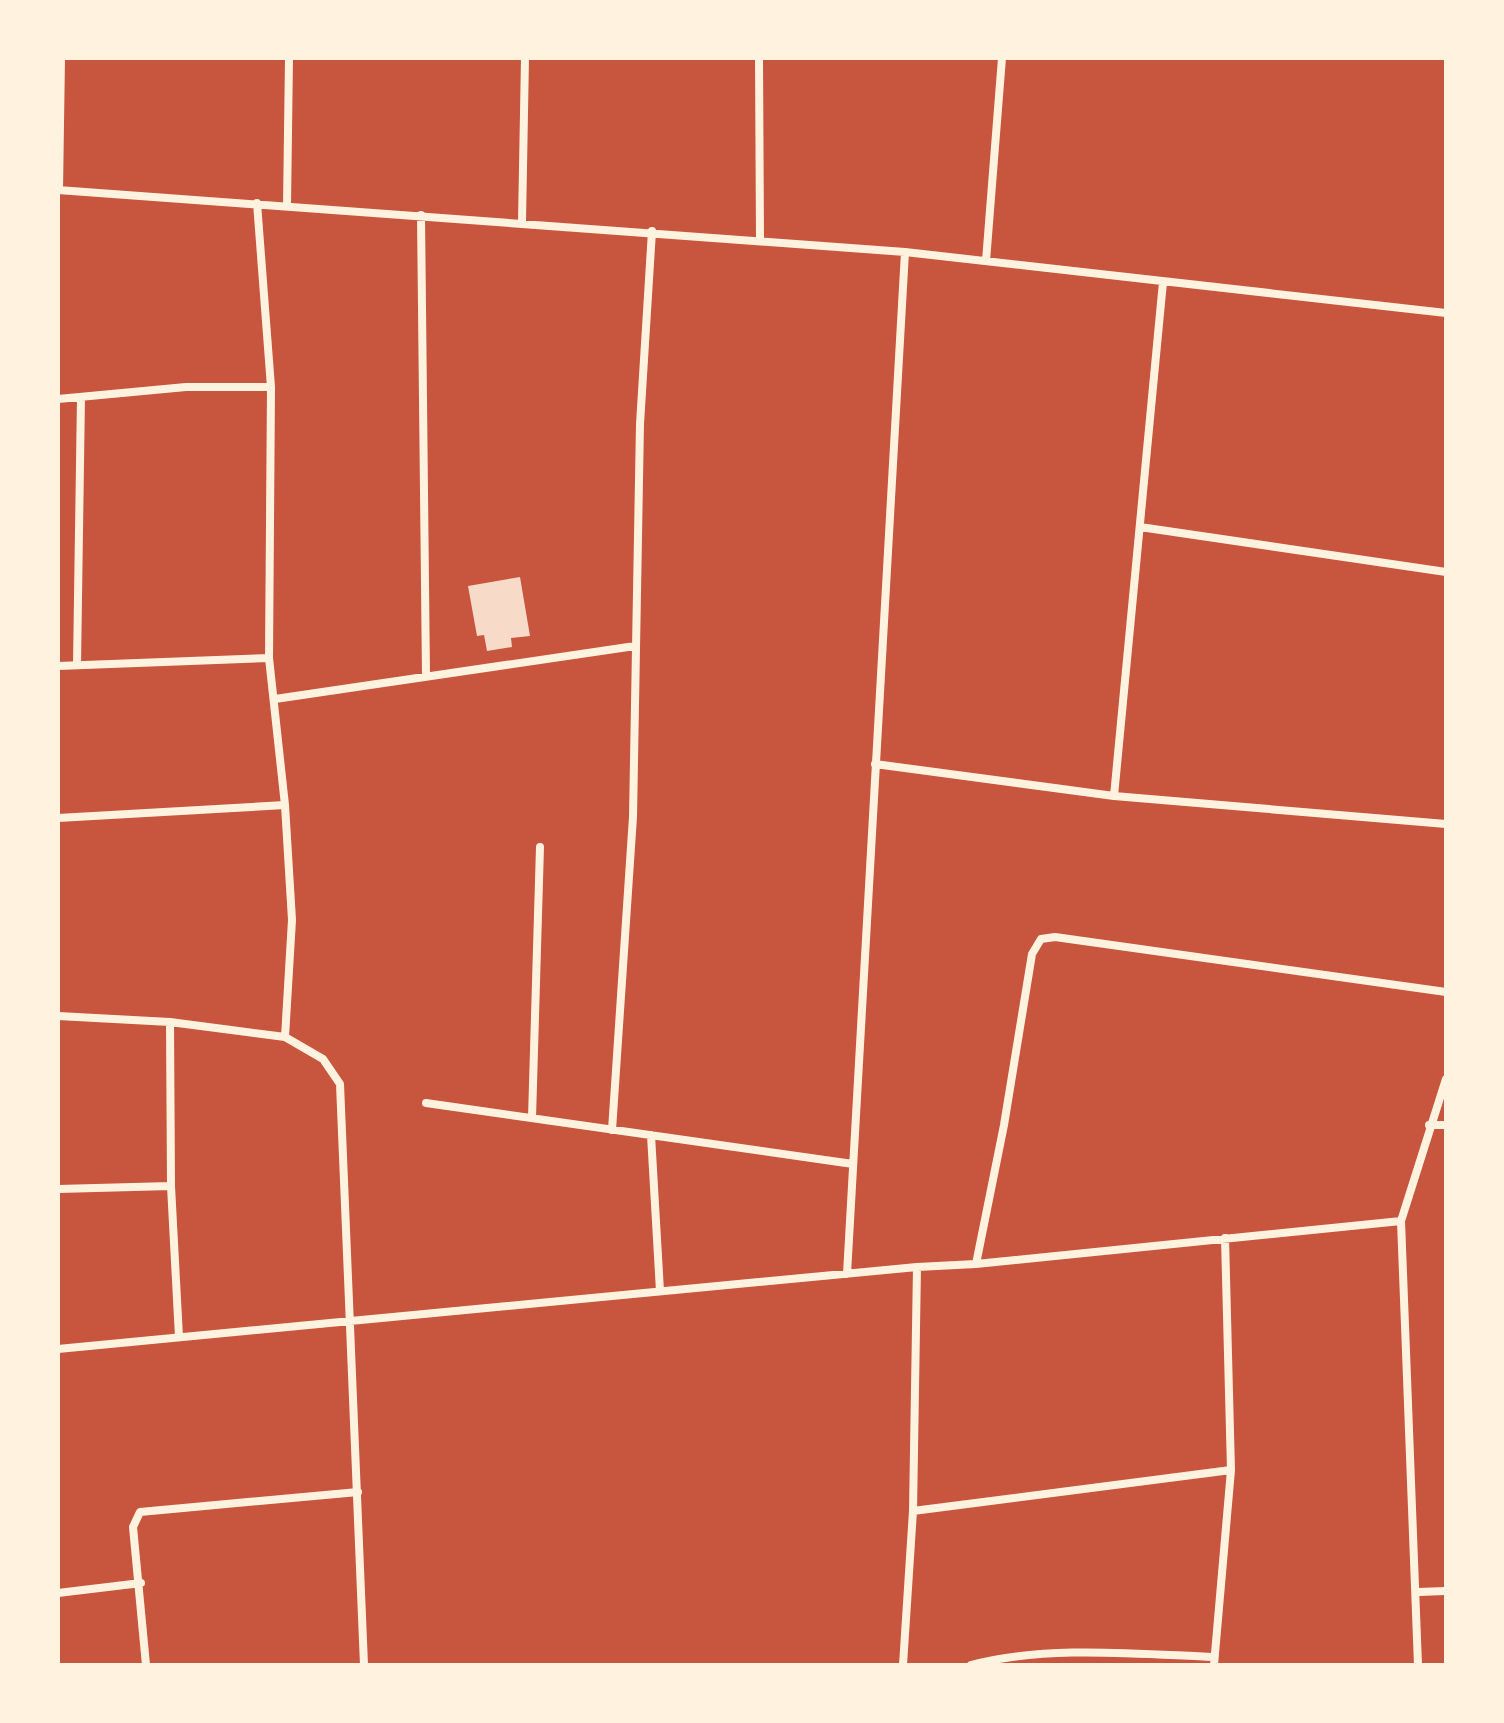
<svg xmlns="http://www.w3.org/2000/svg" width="1504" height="1723" viewBox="0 0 1504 1723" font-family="'Source Sans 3',sans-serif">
<rect width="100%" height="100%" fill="#c8553d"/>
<path fill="#f7dbc8" d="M 520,577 L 530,636 L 511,638 L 512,647 L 487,651 L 484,635 L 477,636 L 468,586 Z"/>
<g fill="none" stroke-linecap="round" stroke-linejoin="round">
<path stroke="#fff3e0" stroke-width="8" d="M 759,58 L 760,240
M 58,190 L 905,252 L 1446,313
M 59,190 L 61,58
M 257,203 L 271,387 L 269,658 L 285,805 L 292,920 L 285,1037
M 287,206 L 289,58
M 421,215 L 426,676
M 522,222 L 525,58
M 986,261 L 1002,58
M 58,399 L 186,387 L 271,387
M 1140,527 L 1446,572
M 77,665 L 81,397
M 58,666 L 269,658
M 275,699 L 635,646
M 875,764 L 1114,796 L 1446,824
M 1114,796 L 1163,282
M 58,818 L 285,805
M 58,1016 L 170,1022 L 285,1037 L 323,1059 L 340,1084 L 364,1665
M 170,1022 L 171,1186 L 179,1337
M 426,1103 L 853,1164
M 532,1118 L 540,847
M 1429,1125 L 1446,1125
M 612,1130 L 633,817 L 640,424 L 652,231
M 651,1135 L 660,1291
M 58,1189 L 171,1186
M 976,1264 L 1004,1125 L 1032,954 L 1041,939 L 1055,937 L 1446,992
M 847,1274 L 905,252
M 58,1349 L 917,1267 L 976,1264 L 1401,1221
M 913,1511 L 1231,1470
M 1418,1592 L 1446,1591
M 58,1593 L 141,1583
M 146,1665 L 133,1527 L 140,1512 L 358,1492
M 903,1665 L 913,1511 L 917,1267
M 971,1665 C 1045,1645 1138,1654 1214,1657
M 1214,1665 L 1231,1470 L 1225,1238
M 1418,1665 L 1401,1221 L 1446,1079"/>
</g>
<rect width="1504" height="1723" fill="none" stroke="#fff3e0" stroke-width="120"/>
</svg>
